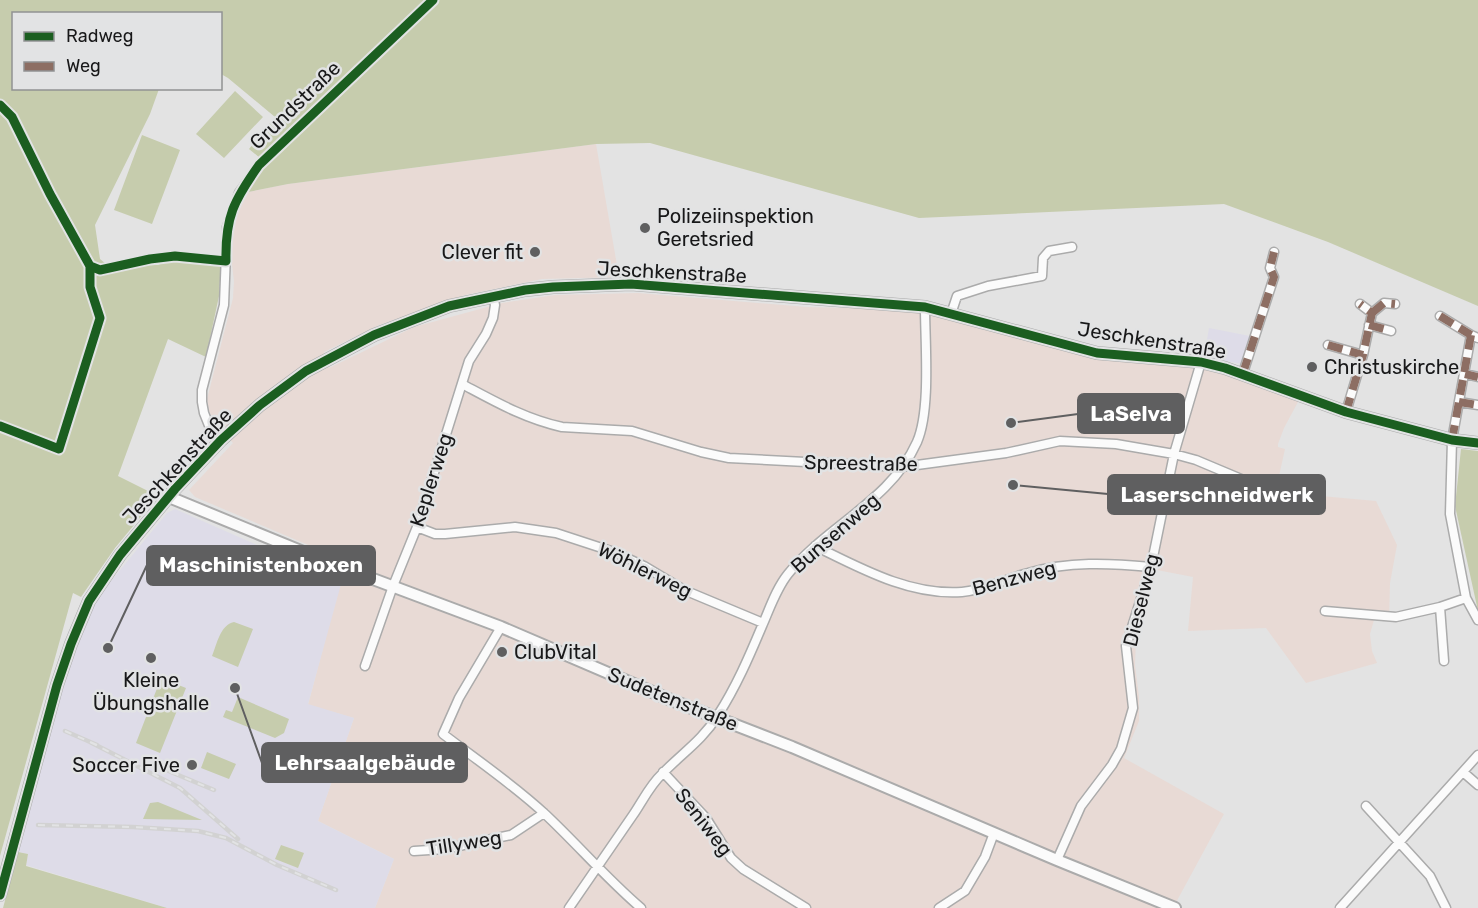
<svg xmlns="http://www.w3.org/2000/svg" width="1478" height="908" viewBox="0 0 1478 908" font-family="Rubik,sans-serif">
<rect width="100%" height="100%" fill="#e3e3e3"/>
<path fill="#e8dad5" d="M 596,144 L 619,277 L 542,279 L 465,295 L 379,325 L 324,352 L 329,368 L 414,327 L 502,303 L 555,295 L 638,293 L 807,307 L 928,310 L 1048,346 L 1148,364 L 1192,367 L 1233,376 L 1299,400 L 1284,428 L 1278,444 L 1278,447 L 1285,449 L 1277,485 L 1321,496 L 1376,501 L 1397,545 L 1390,583 L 1389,621 L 1374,620 L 1370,634 L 1372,651 L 1377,663 L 1306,683 L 1266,628 L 1188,631 L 1193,577 L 1157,570 L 1136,637 L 1135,665 L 1139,697 L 1139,721 L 1124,758 L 1224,814 L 1173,908 L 375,908 L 394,859 L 318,821 L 354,718 L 308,705 L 346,561 L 195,497 L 189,490 L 233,443 L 216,424 L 209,411 L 207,399 L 233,298 L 234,281 L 230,248 L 231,230 L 243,193 L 288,184 Z"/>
<path fill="#dedce8" d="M 1209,328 L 1250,336 L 1242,364 L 1204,357 Z
M 175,509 L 257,545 L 343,577 L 308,704 L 354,718 L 318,821 L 394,859 L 375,908 L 167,908 L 26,865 L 28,854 L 18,852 L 63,687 L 93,603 L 167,513 Z"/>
<path fill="#c6ccad" d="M 0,0 L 1478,0 L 1478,306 L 1328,242 L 1224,204 L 919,218 L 650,143 L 596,144 L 288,184 L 243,193 L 266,163 L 249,149 L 275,117 L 228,78 L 221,74 L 220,14 L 14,14 L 14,88 L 159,89 L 150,114 L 95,225 L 100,259 L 106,264 L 158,265 L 169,260 L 221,265 L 219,296 L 206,357 L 168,339 L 118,476 L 158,496 L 115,548 L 81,597 L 73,593 L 0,856 Z
M 235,91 L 263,117 L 224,158 L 196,134 Z
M 142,135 L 180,150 L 152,224 L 114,210 Z
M 1461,449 L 1478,451 L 1478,611 L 1455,506 Z
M 234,622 L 253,629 L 238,667 L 212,656 C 217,644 220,625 234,622 Z
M 161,678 L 186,688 L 160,753 L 136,743 Z
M 238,697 L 289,719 L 284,733 L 275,738 L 223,717 L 226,710 L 232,712 Z
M 207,752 L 236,764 L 229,779 L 201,768 Z
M 158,802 L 202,820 L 143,819 L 150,803 Z
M 281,845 L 304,853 L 298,868 L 275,859 Z
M 18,852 L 28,854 L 26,866 L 167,908 L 3,908 Z"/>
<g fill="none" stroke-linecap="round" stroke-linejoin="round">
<defs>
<path id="minor" d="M 1372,313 L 1384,303 L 1395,304
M 951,314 L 957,296 L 988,286 L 1042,276 L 1043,258 L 1049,251 L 1072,247
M 1440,316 L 1471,335
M 1369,325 L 1391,331
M 1478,338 L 1471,335 L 1452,440 L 1450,514 L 1466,598 L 1478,620
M 1328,345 L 1363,355
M 1243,373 L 1274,277 L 1270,268 L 1274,252
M 1465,374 L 1478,377
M 462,384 C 494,401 525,419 562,427 L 632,431 L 701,452 L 729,458 L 902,467 L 1006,453 L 1060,441 L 1116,444 L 1174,454 L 1196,460 L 1265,489
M 1459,402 L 1478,405
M 1346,412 L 1363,355 L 1372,313 L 1360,304
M 221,440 L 210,428 L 204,413 L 202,402 L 202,390 L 224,305 L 227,227 L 239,193 L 259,165 L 272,152 L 433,0
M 417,527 L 435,534 L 445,534 L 515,527 L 556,533 L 614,552 L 644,566 L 684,590 L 763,623
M 815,546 C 860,568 910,596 962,592 C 986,590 1005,579 1028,573 C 1068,561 1110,563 1151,567
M 1440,607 L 1444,661
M 1325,611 L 1396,617 L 1440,607 L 1466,598
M 501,627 L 459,698 L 443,734 C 477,760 514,785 545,814 C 578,845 607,879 641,908
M 365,666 L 393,586 L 417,527 L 469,361 L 486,334 L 493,318 L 495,305 L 493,296
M 663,772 L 706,818 L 731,858 L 743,869 L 806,908
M 1463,772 L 1478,785
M 1366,806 L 1430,876 L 1446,908
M 414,851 L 445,849 L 511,835 L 544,813
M 1057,860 L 1081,806 L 1112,765 L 1121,749 L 1133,708 L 1126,646 L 1151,567 L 1174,454 L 1201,362
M 569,908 C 590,877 612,846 633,815 C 642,802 650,785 662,774 C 682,753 702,741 718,715 C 736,687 749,657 762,626 C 770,608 776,589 788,574 C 827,525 890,502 917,442 C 931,410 925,343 925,307
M 939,908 L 965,891 L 985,857 L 994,833
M 1340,908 L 1478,755"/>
<path id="tertiary" d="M 169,497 L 325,561 L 501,627 L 671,700 L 792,747 L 1057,860 L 1175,908
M 0,895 L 57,685 L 71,644 L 89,601 L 120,555 L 175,489 L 221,440 L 260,405 L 306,371 L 374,335 L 449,306 L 525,290 L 553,287 L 631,284 L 925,307 L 1097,353 L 1201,362 L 1225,368 L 1346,412 L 1452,440 L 1478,443"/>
</defs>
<use href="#minor" stroke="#ababab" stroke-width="11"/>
<use href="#tertiary" stroke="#ababab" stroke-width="14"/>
<use href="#minor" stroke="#fbfbfb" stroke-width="8"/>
<use href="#tertiary" stroke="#fbfbfb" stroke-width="10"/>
<defs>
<path id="rail" d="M 65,731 L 97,745
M 90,742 L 180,788 L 238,839
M 159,767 L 214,790
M 38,825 L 133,827 L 198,831 L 226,838 L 277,865 L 336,890"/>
</defs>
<use href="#rail" stroke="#d2d2d2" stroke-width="4.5"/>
<use href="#rail" stroke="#e2e3e4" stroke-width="2" stroke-dasharray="7" stroke-linecap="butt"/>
<path stroke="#8d6e63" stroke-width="8" stroke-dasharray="15 8" stroke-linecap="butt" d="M 1372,313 L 1384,303 L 1395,304
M 1440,316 L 1471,335
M 1369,325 L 1391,331
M 1328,345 L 1363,355
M 1243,373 L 1274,277 L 1270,268 L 1274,252
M 1465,374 L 1478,377
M 1459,402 L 1478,405
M 1346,412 L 1363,355 L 1372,313 L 1360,304
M 1452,440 L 1471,335 L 1478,338"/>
<defs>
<path id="cycleway" d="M 0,105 L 12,117 L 50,194 L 90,266 L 100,270 L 150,259 L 175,256 L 226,261 C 225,217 234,200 259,165 L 433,0
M 0,426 L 59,449 L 100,318 L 90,287 L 90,266
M 0,895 L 57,685 L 71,644 L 89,601 L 120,555 L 175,489 L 221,440 L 260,405 L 306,371 L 374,335 L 449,306 L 525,290 L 553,287 L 631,284 L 925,307 L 1097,353 L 1201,362 L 1225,368 L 1346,412 L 1452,440 L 1478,443"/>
</defs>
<use href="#cycleway" stroke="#e2e3e4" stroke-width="13"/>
<use href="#cycleway" stroke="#1b5e20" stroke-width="9"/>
</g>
<g fill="#5f5f60" stroke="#e2e3e4" stroke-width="2">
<circle cx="645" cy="228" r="6"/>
<circle cx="535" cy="252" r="6"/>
<circle cx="1312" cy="367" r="6"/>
<circle cx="502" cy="652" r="6"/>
<circle cx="151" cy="658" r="6"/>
<circle cx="192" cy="765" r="6"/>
</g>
<g text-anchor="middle" stroke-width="5" stroke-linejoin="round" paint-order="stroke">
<g font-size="20" fill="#181819" stroke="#e2e3e4">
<text transform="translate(295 105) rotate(-44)" y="7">Grundstraße</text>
<text transform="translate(672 272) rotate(3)" y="7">Jeschkenstraße</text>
<text transform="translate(1152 340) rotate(9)" y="7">Jeschkenstraße</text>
<text transform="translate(861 463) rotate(1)" y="7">Spreestraße</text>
<text transform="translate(177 466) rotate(-47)" y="7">Jeschkenstraße</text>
<text transform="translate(431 480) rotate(-72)" y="7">Keplerweg</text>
<text transform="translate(835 533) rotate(-41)" y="7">Bunsenweg</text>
<text transform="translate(645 570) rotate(26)" y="7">Wöhlerweg</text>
<text transform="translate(1014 578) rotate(-15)" y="7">Benzweg</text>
<text transform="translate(1141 600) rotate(-76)" y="7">Dieselweg</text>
<text transform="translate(673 699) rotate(22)" y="7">Sudetenstraße</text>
<text transform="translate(704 822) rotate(52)" y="7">Seniweg</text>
<text transform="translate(464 843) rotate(-9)" y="7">Tillyweg</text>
</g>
<g font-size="20" fill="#181819" stroke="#e2e3e4" text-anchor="start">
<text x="657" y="223">Polizeiinspektion<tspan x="657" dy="23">Geretsried</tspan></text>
<text x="523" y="259" text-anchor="end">Clever fit</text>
<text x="1324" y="374">Christuskirche</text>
<text x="514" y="659">ClubVital</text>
<text x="151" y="687" text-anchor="middle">Kleine<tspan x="151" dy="23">Übungshalle</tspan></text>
<text x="180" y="772" text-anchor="end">Soccer Five</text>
</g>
</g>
<path fill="none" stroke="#5f5f60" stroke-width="2" d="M1011 423L1078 414M1013 485L1108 494M108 648L147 565M235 688L262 763"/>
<g fill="#5f5f60" stroke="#e2e3e4" stroke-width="2">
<circle cx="1011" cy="423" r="6"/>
<circle cx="1013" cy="485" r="6"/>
<circle cx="108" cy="648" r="6"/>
<circle cx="235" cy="688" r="6"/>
</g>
<g fill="#5f5f60" stroke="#5f5f60" stroke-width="2">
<rect x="1078" y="394" width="106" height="39" rx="6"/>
<rect x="1108" y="475" width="217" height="39" rx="6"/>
<rect x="147" y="546" width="228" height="39" rx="6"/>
<rect x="262" y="743" width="205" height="39" rx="6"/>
</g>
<g font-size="21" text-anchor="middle" font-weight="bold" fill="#fff">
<text x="1131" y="421">LaSelva</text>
<text x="1217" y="502">Laserschneidwerk</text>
<text x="261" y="572">Maschinistenboxen</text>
<text x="365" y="770">Lehrsaalgebäude</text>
</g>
<rect x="12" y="12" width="210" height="78" fill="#e2e3e4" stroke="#919293" stroke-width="1.5"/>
<rect x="24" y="32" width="30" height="9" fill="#1b5e20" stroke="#919293" stroke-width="1.5"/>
<text x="66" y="42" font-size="18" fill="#181819">Radweg</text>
<rect x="24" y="62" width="30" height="9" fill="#8d6e63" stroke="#919293" stroke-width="1.5"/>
<text x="66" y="72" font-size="18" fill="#181819">Weg</text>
</svg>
